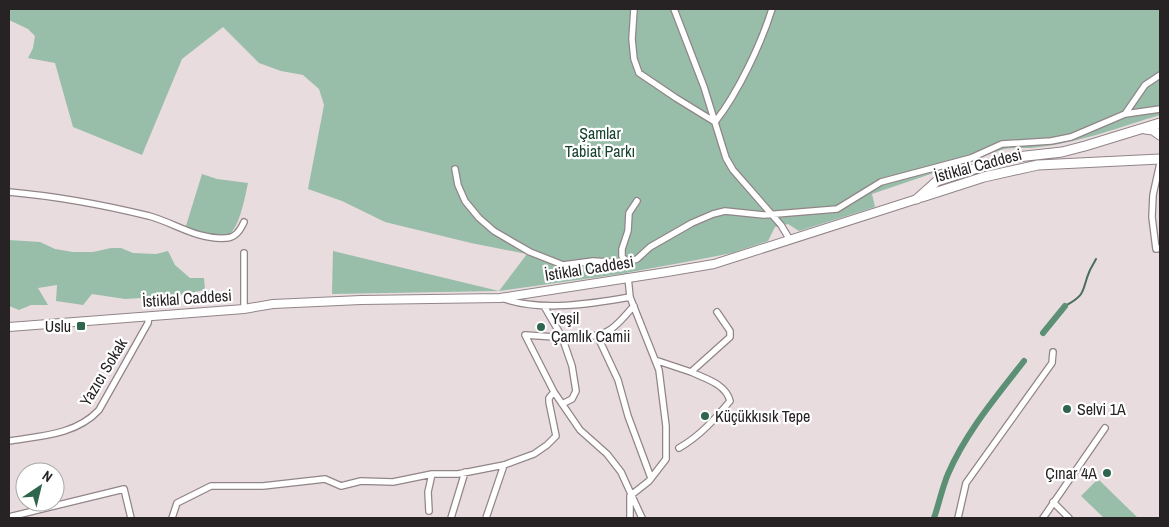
<svg xmlns="http://www.w3.org/2000/svg" width="1169" height="527" viewBox="0 0 1169 527" font-family="'Archivo Narrow',sans-serif">
<rect width="100%" height="100%" fill="#e9dcdf"/>
<path fill="#98bda9" d="M 9,9 L 1160,9 L 1160,115 C 1123,126 1078,143 1039,147 C 1027,149 1016,147 1004,149 L 872,194 L 875,207 L 799,231 L 788,224 L 775,227 L 768,241 L 732,253 L 691,261 L 620,274 L 499,291 L 332,294 L 333,251 L 499,291 L 527,254 L 471,243 L 385,222 L 342,201 L 308,189 L 324,105 L 319,89 L 303,75 L 281,71 L 259,63 L 223,27 L 182,59 L 142,155 L 73,127 L 55,63 L 28,58 L 33,48 L 35,36 L 28,29 L 9,20 Z
M 202,174 L 217,179 L 248,183 C 245,196 239,234 225,236 C 215,238 195,232 185,229 Z
M 9,240 L 40,242 L 55,249 L 73,252 L 93,252 L 111,248 L 121,248 L 133,253 L 156,254 L 168,251 L 175,265 L 190,278 L 204,278 L 205,290 L 173,296 L 125,299 L 92,294 L 83,305 L 56,301 L 57,285 L 38,288 L 48,305 L 31,305 L 19,310 L 9,306 Z
M 1098,479 L 1138,518 L 1104,518 L 1081,496 Z"/>
<g fill="none" stroke-linecap="round" stroke-linejoin="round">
<path stroke="#4b6f5d" stroke-width="2" d="M 1065,306 C 1088,294 1081,290 1090,270 C 1092,266 1094,263 1096,259"/>
<path stroke="#5b9075" stroke-width="6" d="M 1043,333 L 1065,306
M 934,518 C 939,504 942,488 948,474 C 966,432 997,396 1024,361"/>
<defs>
<path id="street" d="M 634,9 L 632,39 L 634,59 L 639,73 L 676,98 L 715,122 C 738,93 761,44 772,9
M 674,9 L 704,87 L 726,158 L 733,170 L 781,225 L 790,240
M 1125,114 L 1160,109
M 1160,163 L 1153,195 L 1152,217 L 1156,249 L 1160,248
M 455,169 L 458,185 L 465,201 L 479,218 L 494,231 L 511,241 L 530,252 L 563,265 L 593,261 L 610,262 L 617,265 L 637,259 L 650,247 L 692,223 L 713,214 L 725,211 L 764,215 L 837,209 L 881,182 L 971,158 L 1002,144 L 1051,141 L 1071,137 L 1125,114 L 1145,85 L 1160,75
M 9,192 C 54,196 104,205 149,216 C 175,223 197,240 226,238 C 235,238 241,229 244,222
M 244,253 L 244,309
M 627,263 L 622,256 L 622,249 L 628,231 L 629,213 L 637,201
M 628,277 L 630,297 L 659,370 L 666,426 L 666,459 L 649,481 L 630,496 L 630,518
M 502,298 C 539,312 591,304 630,297
M 544,306 L 562,337 L 572,366 L 576,391 L 572,399 L 562,404
M 634,306 C 626,314 616,328 606,332 C 588,341 545,336 525,335 L 554,392 L 580,430 L 607,454 L 621,472 L 642,518
M 597,335 L 618,380 L 628,416 L 651,478
M 655,360 L 691,372 L 730,337 L 730,331 L 717,312
M 9,441 C 40,436 76,435 99,410 L 148,323 L 149,316
M 679,448 C 700,436 715,419 730,401 C 726,384 706,379 691,372
M 1053,502 L 1069,518
M 429,511 L 428,492 L 432,474
M 9,517 L 124,489 L 131,518
M 172,518 L 177,503 L 211,486 L 263,486 L 325,479 L 341,486 L 361,481 L 393,482 L 432,474 L 458,474 L 504,465 L 534,454 L 547,445 L 556,436 L 549,402 L 549,398 L 554,392
M 451,518 L 465,472
M 486,518 L 504,465
M 958,518 L 966,483 L 1052,363 L 1053,352
M 1043,518 L 1105,428"/>
<path id="secondary" d="M 9,327 L 244,309 L 273,304 L 361,300 L 500,298 L 667,272 L 714,264 L 917,199"/>
<path id="primary" d="M 1145,129 L 1153,130 L 1160,135
M 922,197 L 984,177 L 1038,165 L 1160,159
M 917,199 L 937,181 L 1008,158 L 1062,152 L 1085,146 L 1160,123"/>
</defs>
<use href="#street" stroke="#918588" stroke-width="8"/>
<use href="#secondary" stroke="#918588" stroke-width="10"/>
<use href="#primary" stroke="#918588" stroke-width="11"/>
<use href="#street" stroke="#fff" stroke-width="5.5"/>
<use href="#secondary" stroke="#fff" stroke-width="8"/>
<use href="#primary" stroke="#fff" stroke-width="9"/>
</g>
<g fill="#2e654c" stroke="#fff" stroke-width="2">
<rect x="76" y="321" width="10" height="10" rx="2.5"/>
<circle cx="541" cy="327" r="5"/>
<circle cx="1067" cy="409" r="5"/>
<circle cx="705" cy="416" r="5"/>
<circle cx="1107" cy="473" r="5"/>
</g>
<g text-anchor="middle" stroke-width="4.5" stroke-linejoin="round" paint-order="stroke">
<g font-size="16" fill="#16422f" stroke="#fff">
<text x="600" y="139">Şamlar<tspan x="600" dy="18">Tabiat Parkı</tspan></text>
</g>
<g font-size="16" fill="#272324" stroke="#fff">
<text transform="translate(978 165) rotate(-15)" y="6">İstiklal Caddesi</text>
<text transform="translate(589 268) rotate(-9)" y="6">İstiklal Caddesi</text>
<text transform="translate(187 298) rotate(-4)" y="6">İstiklal Caddesi</text>
<text transform="translate(103 372) rotate(-59)" y="6">Yazıcı Sokak</text>
</g>
<g font-size="16" fill="#272324" stroke="#fff" text-anchor="start">
<text x="551" y="324">Yeşil<tspan x="551" dy="18">Çamlık Camii</tspan></text>
<text x="71" y="332" text-anchor="end">Uslu</text>
<text x="1077" y="415">Selvi 1A</text>
<text x="715" y="422">Küçükkısık Tepe</text>
<text x="1097" y="479" text-anchor="end">Çınar 4A</text>
</g>
</g>
<rect width="1169" height="527" fill="none" stroke="#272324" stroke-width="20"/>
<g transform="translate(40 487) rotate(35)"><circle r="24" fill="#ffffff" stroke="#a9a7a7"/>
<path d="M0-4L9 19L0 12L-9 19Z" fill="#2e654c"/>
<text y="-8" font-size="14" font-weight="bold" text-anchor="middle" fill="#272324">N</text>
</g>
</svg>
